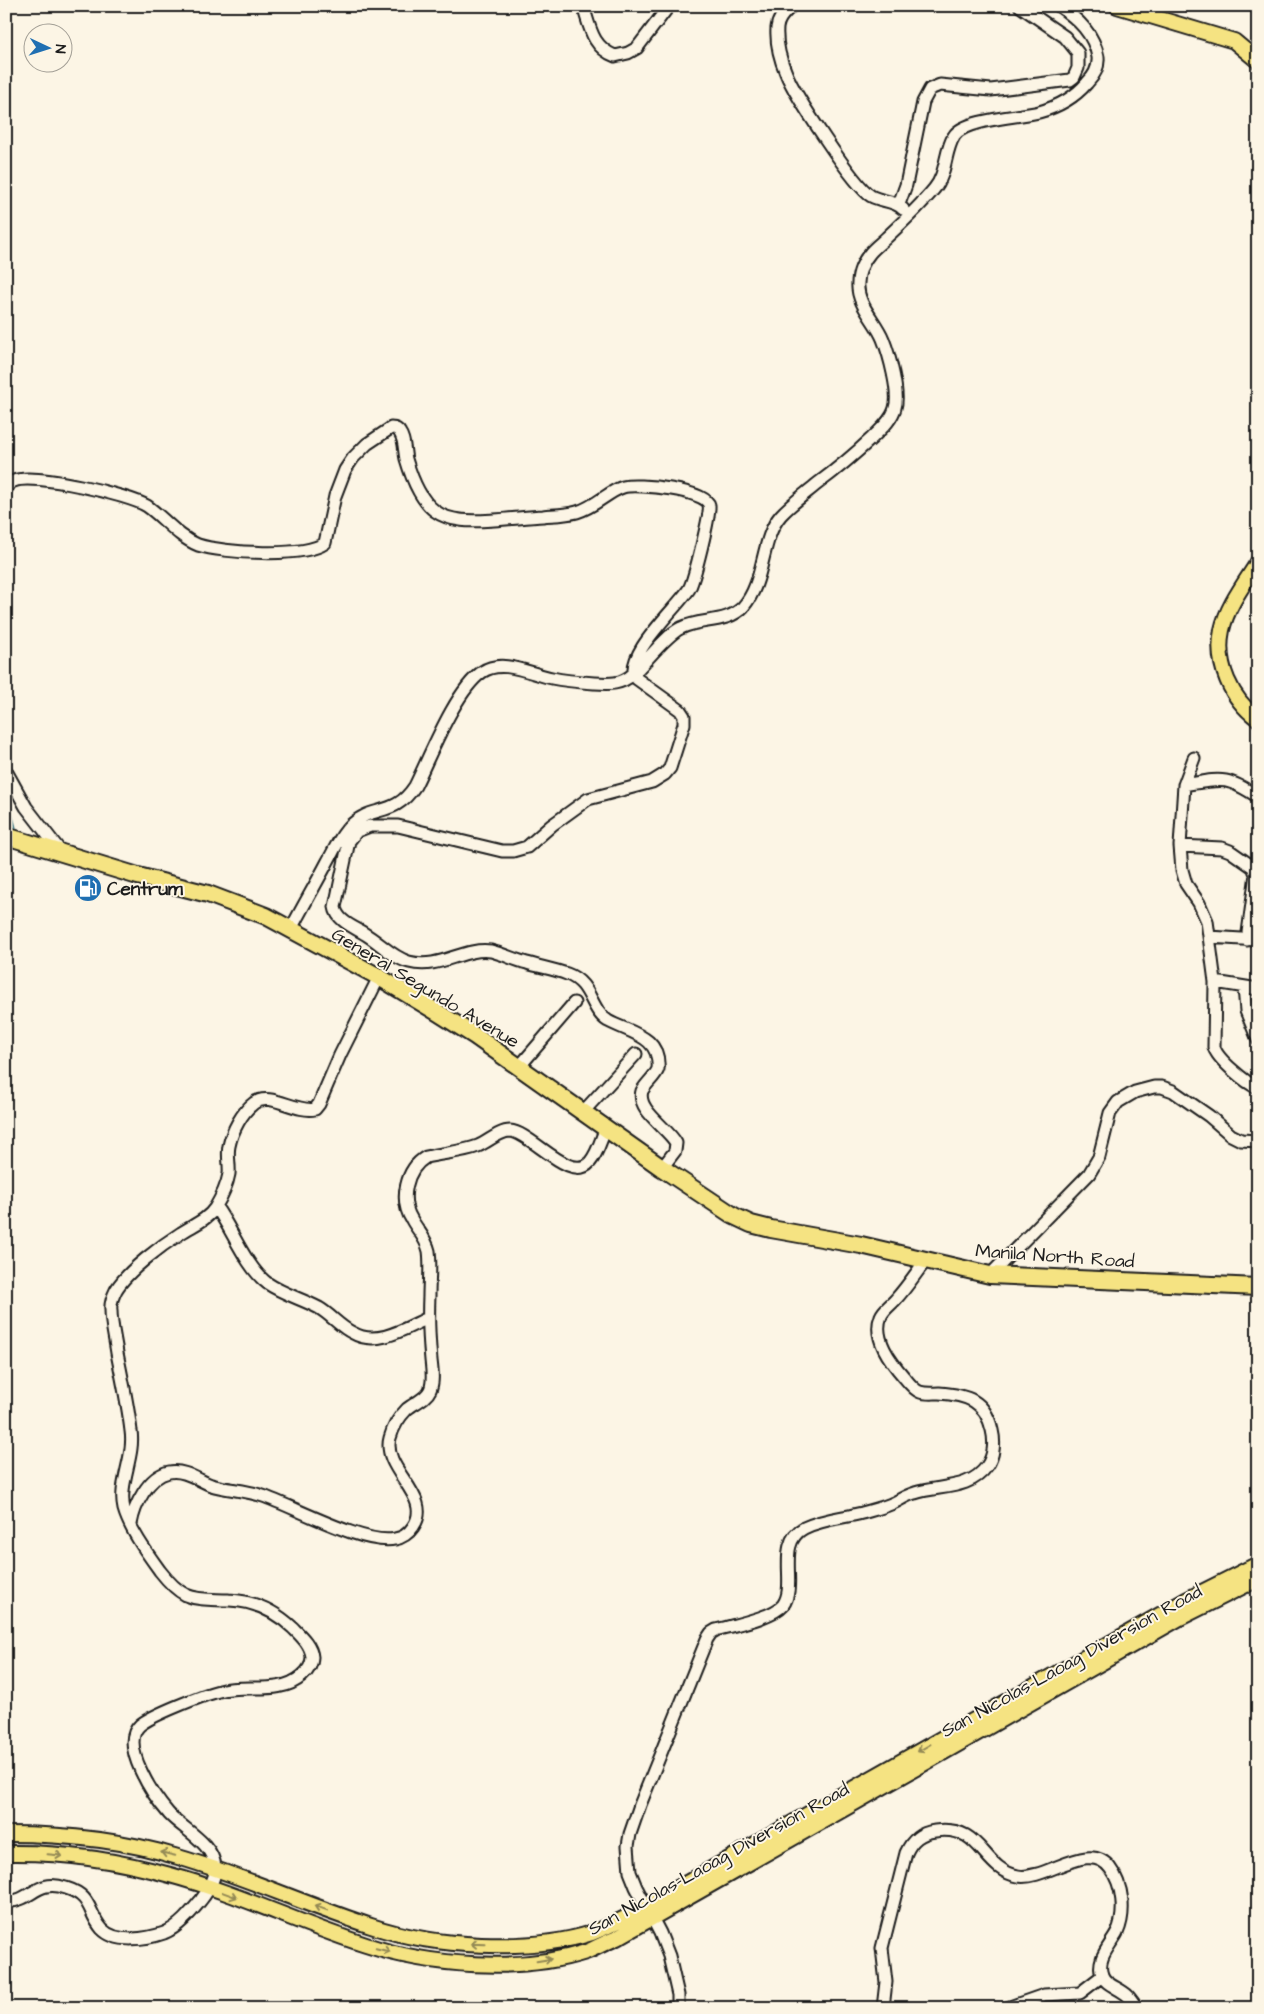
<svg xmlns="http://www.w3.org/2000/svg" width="1264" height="2014" viewBox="0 0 1264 2014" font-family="'Architects Daughter',sans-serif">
<rect width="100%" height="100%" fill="#fcf5e5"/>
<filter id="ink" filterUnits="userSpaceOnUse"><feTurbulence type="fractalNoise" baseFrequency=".02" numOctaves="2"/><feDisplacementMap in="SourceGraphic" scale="10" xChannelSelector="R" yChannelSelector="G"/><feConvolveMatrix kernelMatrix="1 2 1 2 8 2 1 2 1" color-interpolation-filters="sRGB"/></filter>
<g filter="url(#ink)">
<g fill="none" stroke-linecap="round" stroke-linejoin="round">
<path stroke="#56868d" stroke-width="2.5" d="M 6,803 L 11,812 L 17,833"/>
<defs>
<path id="minor" d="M 583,6 C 590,27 592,47 615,56 L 628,53 L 637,48 L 669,6
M 791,6 C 785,13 778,18 777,28 C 776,43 780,59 786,73 C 794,94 854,186 871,196 C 882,202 894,200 903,209
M 899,204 L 906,185 L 923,102 L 930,89 L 940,85 L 991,90 L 1070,80 L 1074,77 L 1078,68 L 1078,53 L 1074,48 L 1065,37 L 1020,6
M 6,489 C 8,486 10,482 14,481 C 32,472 129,495 147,506 C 164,518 178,537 198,545 C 223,553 304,558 325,543 L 335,496 L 345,470 L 353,458 L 367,444 L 391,428 C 396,428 398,429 400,433 C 405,440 404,451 406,459 C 411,476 420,500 435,511 C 451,523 475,521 494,520 C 510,519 527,517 543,516 C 554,515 566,515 577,512 C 595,507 609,491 623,487 C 637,483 706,490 709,505 C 711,512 694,581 689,589 C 678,607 620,658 637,679 L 680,710 L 684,716 L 684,724 L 670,768 L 665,774 L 652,782 L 588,799 L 552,825 L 527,847 L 513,851 L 502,851 L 398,826 L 370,826 L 357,831 L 349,841 L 335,907 C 337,921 354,927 365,934 C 379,942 393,958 409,962 C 440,970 463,947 491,951 C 503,954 515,960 527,963 C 540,967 554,969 567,974 C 592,983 590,1010 608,1021 C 630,1033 661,1036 658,1069 C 655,1077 646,1083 642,1091 C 636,1110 668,1128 676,1143 L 675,1151 L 662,1168
M 1194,758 L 1184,785 L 1180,846 L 1182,870 L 1186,884 L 1199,903 L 1207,921 L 1215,982 L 1214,1047 C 1217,1059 1246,1083 1258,1088
M 6,771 L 26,807 L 61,852
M 1184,785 C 1221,779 1225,775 1258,797
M 1180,846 L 1222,848 L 1230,851 L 1253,867 L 1256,874 L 1247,940
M 291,929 C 303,906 316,884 328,861 C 335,849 340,835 351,825 C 373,804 394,818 415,786 C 430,756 455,691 482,672 C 502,658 531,674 552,678 C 566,681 580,682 594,683 C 609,684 621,685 633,674 C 646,662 666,635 681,628 C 700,618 727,624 743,607 C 766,581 760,539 781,515 C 791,504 805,494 817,484 C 836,470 854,455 872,438 C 880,430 892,420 895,408 C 900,393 889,354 883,339 C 876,321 856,304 858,283 C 858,273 863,261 870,253 C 875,247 882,242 887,237 C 903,222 920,206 934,189 C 947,174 944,152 954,136 C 964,119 1020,117 1039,112 C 1057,107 1075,97 1087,83 C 1094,76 1099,67 1098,57 C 1094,34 1078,19 1059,6
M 1209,937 L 1258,940
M 1215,982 L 1258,989
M 1244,987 L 1246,1011 L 1258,1040
M 519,1067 L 574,1003
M 583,1112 L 636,1054
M 216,1207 C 232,1229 246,1267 267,1283 C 283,1294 302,1299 319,1308 C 331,1315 340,1327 353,1333 C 377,1347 406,1328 428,1318
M 990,1275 L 1089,1174 L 1099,1157 L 1110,1113 L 1118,1102 L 1135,1092 L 1154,1087 L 1162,1087 L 1173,1091 L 1209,1116 L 1231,1135 L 1241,1140 L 1258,1141
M 131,1524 C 134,1506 148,1476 169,1472 C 184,1469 198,1480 211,1485 C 228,1490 246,1490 263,1496 C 293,1506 365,1546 395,1539 C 402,1538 409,1533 413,1527 C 435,1497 381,1470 390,1438 C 393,1427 399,1417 407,1409 C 414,1403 426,1399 430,1390 C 434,1381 432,1370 431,1360 C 429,1339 428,1318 429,1296 C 429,1281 431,1266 429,1251 C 426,1238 418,1231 412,1220 C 399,1200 406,1169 426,1157 C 443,1153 462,1152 478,1146 C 488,1142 499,1131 510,1131 C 531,1132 571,1184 590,1162 C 598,1153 601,1139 606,1128
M 6,1902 C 33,1901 36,1878 66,1888 C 93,1896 87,1912 102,1929 C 116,1944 147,1939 164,1933 C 179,1927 191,1912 201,1900 C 208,1891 216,1879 215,1867 C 213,1843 184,1830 169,1814 C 155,1798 118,1745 140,1725 C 152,1715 203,1695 219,1691 C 247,1683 279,1696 302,1676 C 308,1671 312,1665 312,1657 C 311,1645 301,1636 293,1628 C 275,1611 254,1601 229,1600 C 214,1599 200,1601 186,1595 C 176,1590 167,1580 160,1571 C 147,1553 130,1530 124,1509 C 118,1483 135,1457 131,1431 C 128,1405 122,1378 117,1353 C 115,1339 111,1324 111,1310 C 110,1303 113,1296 116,1290 C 127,1271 162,1245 181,1233 C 193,1225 207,1220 215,1208 C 221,1198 227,1185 229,1174 C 230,1165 227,1155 229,1146 C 232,1131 242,1112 254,1103 C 270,1091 295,1113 315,1109 L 319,1104 L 340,1055 L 379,977
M 678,2008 L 678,1995 L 669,1956 L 660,1933 L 636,1887 L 630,1872 L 628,1846 L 630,1834 L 640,1805 L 707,1639 L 711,1633 L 716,1630 C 733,1625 772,1618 783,1605 C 798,1585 775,1543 804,1528 C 822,1519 843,1518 862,1513 C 872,1510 882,1508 891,1504 C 899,1501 906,1495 915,1493 C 940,1485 970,1490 987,1466 C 994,1456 995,1442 992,1430 C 985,1400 967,1395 939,1393 C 933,1393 926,1394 920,1392 C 914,1390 908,1382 904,1377 C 891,1362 872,1338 881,1316 C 884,1309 891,1305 896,1299 C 907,1287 916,1273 926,1260
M 883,2008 L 886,1982 L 882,1948 L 906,1853 C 912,1840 920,1833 935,1831 C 983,1824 981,1869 1018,1876 C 1046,1881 1089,1839 1110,1868 C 1123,1885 1126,1913 1117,1933 C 1110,1946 1096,1959 1102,1975 C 1105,1985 1120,1988 1128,1996 C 1131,1999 1134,2004 1137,2008
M 1007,2008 L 1044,1995 L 1080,1993 L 1102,1976"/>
<path id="major" d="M 1117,6 L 1234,41 L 1258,61
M 1258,562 C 1245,583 1227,606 1222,630 C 1215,664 1231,699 1258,719
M 6,1834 C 64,1834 123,1840 178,1857 C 244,1876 306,1905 371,1926 C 434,1947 528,1953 592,1933 C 602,1929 613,1924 623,1919 L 1186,1600 L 1258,1564
M 6,1853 C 62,1852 117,1860 170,1875 C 237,1893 300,1924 366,1945 C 430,1966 520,1973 586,1952 C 596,1948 606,1942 617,1938 L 1180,1618 L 1258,1579"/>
<path id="highway" d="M 6,836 L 138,876 L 208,894 L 266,916 L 379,977 L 437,1012 L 475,1036 L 662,1168 L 734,1216 L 751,1224 L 771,1229 L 861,1245 L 990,1275 L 1258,1287"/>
</defs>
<use href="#minor" stroke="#1c1c1c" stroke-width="15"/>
<use href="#major" stroke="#1c1c1c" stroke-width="18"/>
<use href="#highway" stroke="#1c1c1c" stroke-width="20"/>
<use href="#minor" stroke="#fcf5e5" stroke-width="11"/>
<use href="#major" stroke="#f5e382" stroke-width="14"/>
<use href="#highway" stroke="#f5e382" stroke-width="16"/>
</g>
<defs><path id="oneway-shaft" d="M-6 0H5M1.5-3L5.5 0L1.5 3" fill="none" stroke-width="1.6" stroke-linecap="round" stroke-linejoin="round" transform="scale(1.25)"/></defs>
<g stroke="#938954">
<use href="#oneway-shaft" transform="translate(924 1748) rotate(150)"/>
<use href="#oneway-shaft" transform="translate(168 1854) rotate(-166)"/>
<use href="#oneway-shaft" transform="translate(55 1855) rotate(5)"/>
<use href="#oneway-shaft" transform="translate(230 1895) rotate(20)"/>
<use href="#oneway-shaft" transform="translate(321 1908) rotate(-160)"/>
<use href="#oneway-shaft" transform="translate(478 1944) rotate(-178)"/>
<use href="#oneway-shaft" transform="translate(383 1950) rotate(14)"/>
<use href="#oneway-shaft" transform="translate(544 1960) rotate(-9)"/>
</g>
</g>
<defs>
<symbol id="fuel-disc" viewBox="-11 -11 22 22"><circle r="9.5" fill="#1f6fb2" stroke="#fcf5e5"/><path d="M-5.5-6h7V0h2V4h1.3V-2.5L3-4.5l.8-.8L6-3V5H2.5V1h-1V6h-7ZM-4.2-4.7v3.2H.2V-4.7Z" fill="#fff"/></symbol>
</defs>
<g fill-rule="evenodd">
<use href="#fuel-disc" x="72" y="872" width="32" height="32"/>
</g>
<g text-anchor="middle" stroke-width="4" stroke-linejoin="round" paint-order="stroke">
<g font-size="19" font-weight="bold" fill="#1c1c1c" stroke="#fcf5e5" text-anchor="start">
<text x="107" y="895">Centrum</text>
</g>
<g font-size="19" fill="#1c1c1c" stroke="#fcf5e5">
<text transform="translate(426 987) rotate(31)" y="7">General Segundo Avenue</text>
<text transform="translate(1055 1255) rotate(4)" y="7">Manila North Road</text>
<text transform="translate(1071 1660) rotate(-29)" y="7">San Nicolas-Laoag Diversion Road</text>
<text transform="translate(718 1858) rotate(-29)" y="7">San Nicolas-Laoag Diversion Road</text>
</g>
</g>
<rect width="1264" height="2014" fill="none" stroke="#fcf5e5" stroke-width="25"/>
<rect x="12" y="12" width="1239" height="1989" fill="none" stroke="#1c1c1c" stroke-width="2" filter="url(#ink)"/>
<g transform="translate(48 48) rotate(94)"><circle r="24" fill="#fcf5e5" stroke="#a29e95"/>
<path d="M0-4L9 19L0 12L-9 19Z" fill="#1f6fb2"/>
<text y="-8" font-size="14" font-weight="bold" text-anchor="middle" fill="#1c1c1c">N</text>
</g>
</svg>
